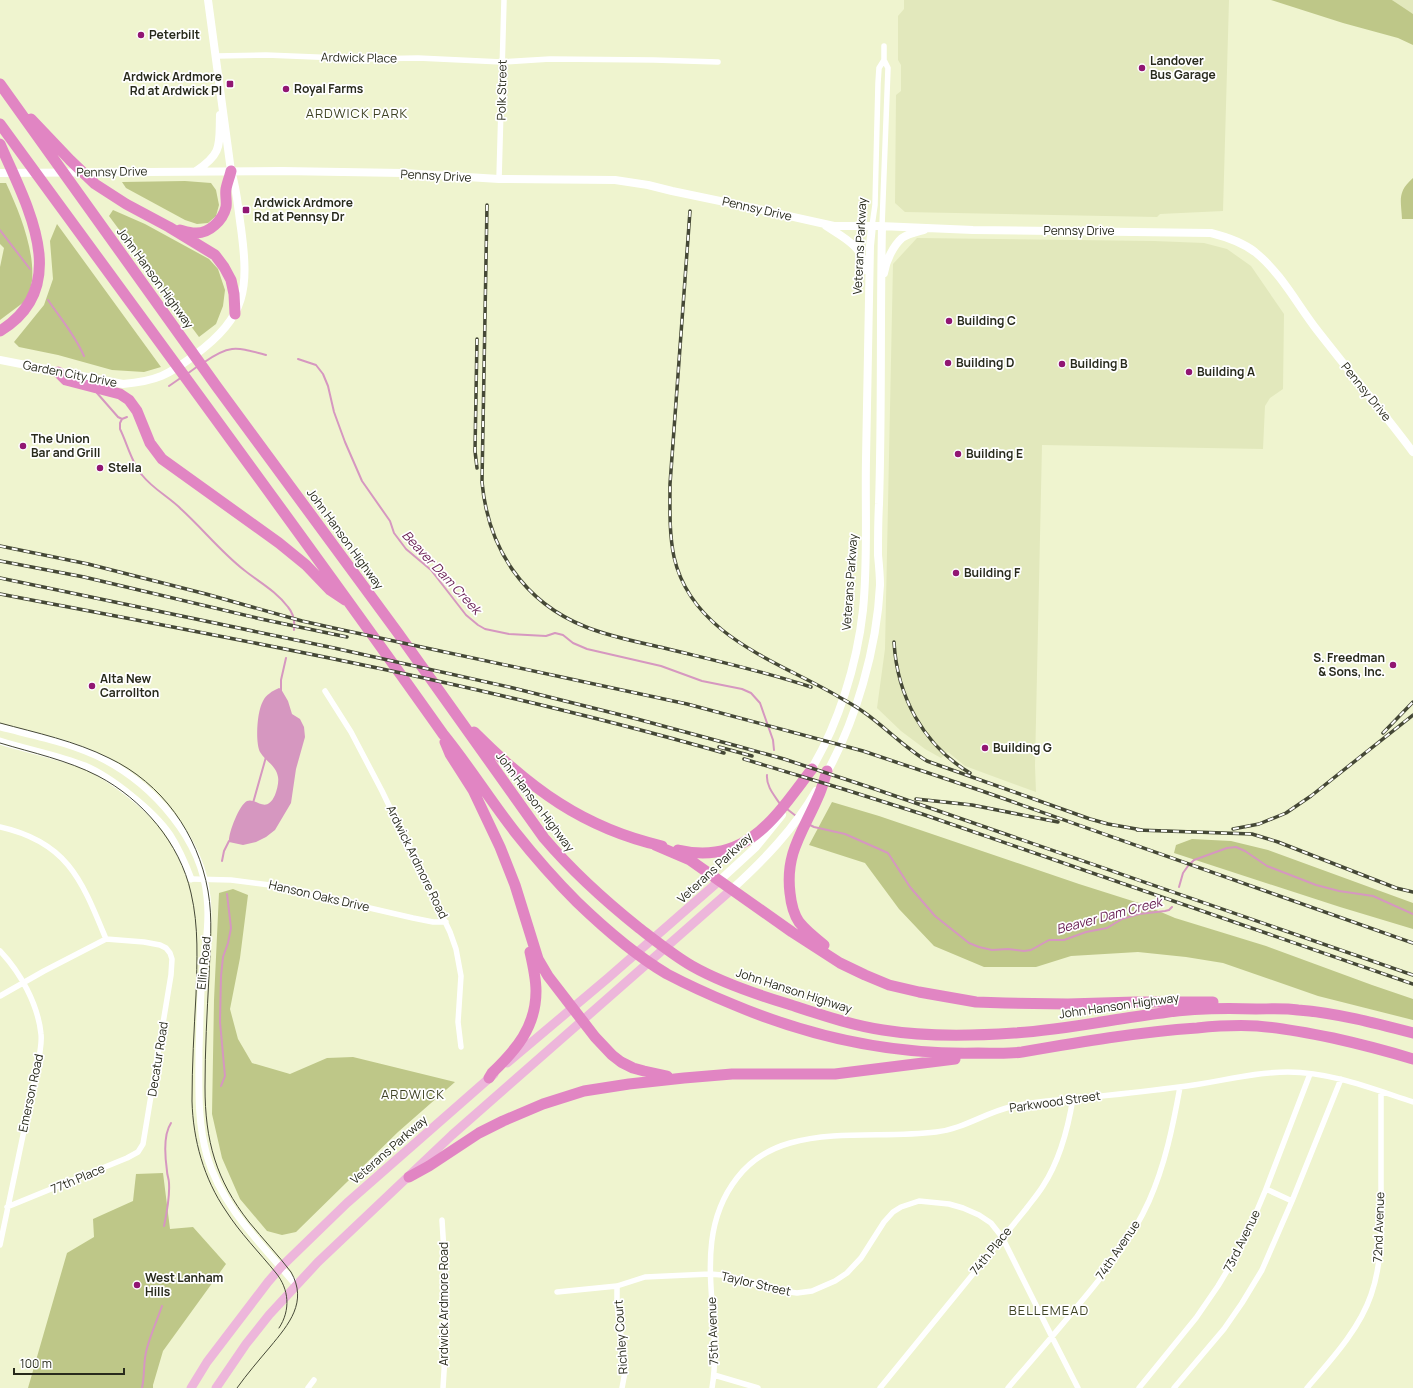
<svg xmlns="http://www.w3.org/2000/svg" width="1413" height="1388" viewBox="0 0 1413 1388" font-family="Manrope,sans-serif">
<rect width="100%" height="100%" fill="#eff4cf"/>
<path fill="#e2e8bc" d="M 904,0 L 1229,0 L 1223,211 L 1160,214 L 1157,217 L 905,212 L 895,203 L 896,95 L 901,91 L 901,65 L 898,60 L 898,16 L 904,9 Z
M 1392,0 L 1413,0 L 1413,14 L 1406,11 Z
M 917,238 L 1154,241 L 1204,243 L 1227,249 L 1251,266 L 1284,314 L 1283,389 L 1270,398 L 1265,406 L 1263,449 L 1042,445 L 1035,766 L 1036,792 L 965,766 L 948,752 L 941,758 L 925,749 L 901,731 L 877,708 L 885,649 L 893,264 Z"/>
<path fill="#bec788" d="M 1271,0 L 1392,0 L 1413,14 L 1413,45 L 1398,38 L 1343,23 Z
M 1413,178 L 1413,219 L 1402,219 C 1401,200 1397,192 1413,178 Z
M 185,181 L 211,183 L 216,190 L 219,205 L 216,216 L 208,223 L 197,224 L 185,220 L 126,188 L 122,182 Z
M 0,183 L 6,183 C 19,211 35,250 32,281 C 31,287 29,293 28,299 L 0,320 L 0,267 L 4,248 L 0,244 Z
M 113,210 L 145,224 L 209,259 L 218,269 L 225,290 L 223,306 L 216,324 L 199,337 L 109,216 Z
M 57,224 L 161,367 L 144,372 L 112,370 L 58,355 L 19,347 L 14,342 L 44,305 L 53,279 L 50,241 Z
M 832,802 L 879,816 L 1079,884 L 1142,904 L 1175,918 L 1266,946 L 1372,985 L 1413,999 L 1413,1020 L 1318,996 L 1223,963 L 1186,957 L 1138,952 L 1071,956 L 1036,967 L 984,967 L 934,946 L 899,909 L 865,863 L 809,845 Z
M 1192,839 L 1231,841 L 1268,850 L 1413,903 L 1413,929 L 1340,907 L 1174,853 L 1176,845 Z
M 233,889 L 248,895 L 240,958 L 230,1009 L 238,1039 L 252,1063 L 290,1074 L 327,1058 L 353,1057 L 455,1082 L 398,1132 L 296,1232 L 282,1235 L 267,1231 L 240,1199 L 222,1158 L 212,1114 L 214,1000 L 219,893 Z
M 163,1173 L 170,1229 L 193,1227 L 226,1264 L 163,1351 L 153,1385 L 153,1388 L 28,1388 L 67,1253 L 94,1237 L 93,1219 L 133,1201 L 136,1174 Z"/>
<path fill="#d697c0" d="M 279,688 L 281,689 L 288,701 L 292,714 L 300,719 L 304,727 L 305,737 L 296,769 L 291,803 L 275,830 L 266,837 L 256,842 L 243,845 L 229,842 C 228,834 239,805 247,801 C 256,797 266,815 275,795 C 277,790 279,782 278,777 C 276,765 265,761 260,752 C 255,742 257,711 263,701 C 266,695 272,691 279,688 Z"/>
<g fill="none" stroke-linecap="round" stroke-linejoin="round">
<path stroke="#d697c0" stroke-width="2" d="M 0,230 L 30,269
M 48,300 C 61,319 75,335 84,356
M 298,359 L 316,365 L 323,374 L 328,386 L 334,412 L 345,442 L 362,481 L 390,521 L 394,533 L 406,549 L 431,570 L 466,615 L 478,625 L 485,629 L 509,634 L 546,636 L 555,633 L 563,635 L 573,643 L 587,649 L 661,666 L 702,681 L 742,689 L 751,693 L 760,703 L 773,740 L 774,750
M 203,363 C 230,344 236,347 266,355
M 187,374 L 198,366
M 169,386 L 182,377
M 97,393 L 118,417 L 122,419 L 127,417
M 122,419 L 120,423 L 120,429 C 127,443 132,464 142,475 C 153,489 169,497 181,509 C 203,529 221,552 244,570 C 259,582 276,591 288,607 C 294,614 295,622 294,630
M 281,691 L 281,680 L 286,658
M 767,775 C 766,786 774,795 780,804
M 253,803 L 266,757
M 787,809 L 796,816
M 810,825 L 814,827 L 845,834 L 888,853 L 910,887 L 935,916 L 969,943 L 979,947 L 992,950 L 1008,949 L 1024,951 L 1031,950 L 1049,940 L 1064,940 L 1086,932 L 1107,928 L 1122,919 L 1139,914 L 1165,911 L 1169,910 L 1172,907
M 222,861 L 224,851 L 229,841
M 1179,887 L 1183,873 L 1188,866 L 1194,860 L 1227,848 L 1236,847 L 1245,851 L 1267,866 L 1316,885 L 1339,891 L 1373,896 L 1413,914
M 221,1086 L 225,1076 L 220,1022 L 221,976 L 223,957 L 228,943 L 231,928 L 227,894
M 164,1226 C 167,1212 170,1198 169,1183 C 169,1179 167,1175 167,1171 C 165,1157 163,1135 171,1123
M 142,1388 C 145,1375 143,1361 147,1348 C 151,1334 157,1320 162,1306"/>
<path stroke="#fff" stroke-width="5.5" d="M 216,56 L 266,55 L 365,59 L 418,58 L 502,62 L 550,59 L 654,60 L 718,62
M 499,179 L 504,0
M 872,226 L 875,205 L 878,83 L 879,68 L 884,60
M 882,226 L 888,68 L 884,60 L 884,46
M 325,691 L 351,732 L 382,791 L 450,932 L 456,949 L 461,976 L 458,1022 L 461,1047
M 0,827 C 68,842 82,881 106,939
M 191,879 L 231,880 L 270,885 L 413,918 L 433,922 L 446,922
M 0,951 C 20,972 38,1004 41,1034 C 42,1042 40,1050 39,1059 L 0,1245
M 0,996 L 44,971 L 106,939 L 144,942 L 160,945 L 166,948 L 170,953 L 172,959 L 171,975 L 143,1144 L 138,1152 L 127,1158 L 7,1207
M 1266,1189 L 1292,1201
M 442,1220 C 446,1276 447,1332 443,1388
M 617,1286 L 617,1301 L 625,1372 L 622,1388
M 557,1292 L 617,1286 L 645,1277 L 710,1274 L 722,1275 L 760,1286 L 782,1291 L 797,1293 L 812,1291 L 835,1281 L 847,1273 L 861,1258 L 884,1222 L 893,1212 L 901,1207 L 919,1201 L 949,1204 L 963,1208 L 979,1215 L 991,1223 L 1002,1237 L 1052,1337 L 1078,1388
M 714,1375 L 758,1388
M 308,1388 L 314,1380
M 712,1388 C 724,1317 688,1241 737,1178 C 750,1161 769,1149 790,1143 C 837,1130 888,1138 936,1132 C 963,1129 985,1113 1010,1107 C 1037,1100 1065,1100 1092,1097 C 1121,1094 1150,1091 1179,1087 C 1216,1083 1251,1072 1288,1072 C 1331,1072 1373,1089 1413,1102
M 880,1388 L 1026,1209 C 1032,1201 1038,1194 1043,1186 C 1060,1160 1068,1129 1073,1098
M 1008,1388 C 1030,1362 1053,1336 1075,1309 C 1103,1276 1131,1241 1149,1201 C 1165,1165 1173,1126 1180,1087
M 1139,1388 L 1196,1318 L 1218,1286 L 1242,1246 L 1266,1189 L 1310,1074
M 1174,1388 L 1224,1329 L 1242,1303 L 1262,1270 L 1292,1201 L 1341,1079
M 1307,1388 C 1331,1360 1359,1330 1371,1295 C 1384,1258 1381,1219 1381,1181 C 1381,1151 1381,1122 1381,1092"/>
<path stroke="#fff" stroke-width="7" d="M 0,727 C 35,736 73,743 105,760 C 154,786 202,840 207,897 C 210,923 205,949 202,975 C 200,1000 200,1025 199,1050 C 199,1085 197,1121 207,1156 C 222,1208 263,1245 297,1286
M 0,741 C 28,750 58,755 85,766 C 111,777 154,811 170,835 C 179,849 185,863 191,879"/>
<path stroke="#fff" stroke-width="8" d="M 196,171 C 223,153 219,145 220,115
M 0,173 L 282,171 L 403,173 L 499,179 L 615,180 L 648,185 L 672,191 L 744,206 L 834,226 L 880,226 L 973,230 L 1211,233 C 1227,237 1242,242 1255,252 C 1281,273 1297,304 1317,330 C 1349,371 1382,411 1413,452
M 826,226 C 846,239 862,246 866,270
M 884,273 C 886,261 893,246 902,238 C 908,234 917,232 924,230
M 0,360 L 123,384 C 157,381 168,375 195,355 C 247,316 249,289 241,228 C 238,208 237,189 231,171 L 208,0
M 809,773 C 838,726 857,665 863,610 C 868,560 865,509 866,459 C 867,388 869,317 870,246 L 872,226
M 825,776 C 856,721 877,648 880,585 C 880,575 879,565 878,555 C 878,538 878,521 879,504 C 882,411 880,319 882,226
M 719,881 L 756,847 L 782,815
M 731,890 C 764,860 794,829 816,791"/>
<path stroke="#edb6db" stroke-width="9" d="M 507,1063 L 608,978 L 719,881
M 191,1388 L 207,1362 L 268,1282 L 281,1267 L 347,1203 L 494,1074
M 216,1388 L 246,1344 L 269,1315 L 318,1262 L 452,1135 L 731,890"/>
<path stroke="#e185c3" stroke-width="11" d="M 0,84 L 217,387 L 398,633 L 544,838 C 573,872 604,900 639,928 C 656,941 673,955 692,966 C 722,983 755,994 788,1004 C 819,1014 850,1025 883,1030 C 926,1037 971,1036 1014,1033 C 1064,1030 1113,1019 1162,1013 C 1193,1008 1225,1008 1256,1009 C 1270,1009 1284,1008 1298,1010 C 1337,1013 1375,1023 1413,1033
M 31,119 L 70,160 L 95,184 L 126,204 L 169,227 L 215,255 L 224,267 L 231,280 L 234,294 L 235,314
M 0,124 C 148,327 298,529 443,734 C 469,766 490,800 515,832 C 534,856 555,880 577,902 C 604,928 635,955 667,974 C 688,985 710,995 732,1004 C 810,1037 894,1055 978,1053 C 993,1053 1008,1054 1022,1052 C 1080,1042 1138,1032 1197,1028 C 1217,1026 1237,1025 1257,1026 C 1283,1028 1308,1033 1333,1038 C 1360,1044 1387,1051 1413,1059
M 0,144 C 26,204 74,286 0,331
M 180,230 C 184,231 190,233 195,233 C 209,234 223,220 226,207 C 227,201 225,195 226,189 C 227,183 230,176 231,171
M 58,372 L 66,380 L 120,394 L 129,400 L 137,411 L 150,443 L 162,459 L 279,543 L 306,565 L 330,590 L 345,600
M 474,732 C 530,788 583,828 662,846
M 445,742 L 450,754 L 473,790 L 500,847 L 515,885 L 538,959 L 548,976 L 595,1037 L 612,1055 L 621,1062 L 633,1068 L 644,1071 L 667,1076
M 655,845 L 690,860 L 792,932 L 840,963 L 865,975 L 889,985 L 919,992 L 976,1002 L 1005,1003 L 1068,1004 L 1135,1002 L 1213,1002
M 678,850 C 747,866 776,816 812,769
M 824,945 C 815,938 806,931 799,922 C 793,913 791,903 790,893 C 785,853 803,832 818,797 C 822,789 824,780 827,771
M 489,1078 L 492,1073 C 516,1050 536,1027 536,991 C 536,978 533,965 530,952
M 409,1177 L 429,1166 L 479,1133 L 503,1121 L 543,1104 L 584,1091 L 629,1084 L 684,1078 L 732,1074 L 835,1074 L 955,1059"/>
<path stroke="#454836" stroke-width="1" d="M 0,723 C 37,733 75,741 109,758 C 162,783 198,834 208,891 C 213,919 210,948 209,976 C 207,1013 205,1050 205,1087 C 205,1141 216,1180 249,1222 C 263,1239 278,1255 291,1272 C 308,1302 289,1324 270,1347 C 259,1360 247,1374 237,1388
M 0,743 C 33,753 67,760 98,776 C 142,799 180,843 191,893 C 199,927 197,961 196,995 C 194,1031 192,1066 192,1101 C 193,1140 204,1179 226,1211 C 240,1233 259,1252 276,1273 C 289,1289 291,1310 279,1328"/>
<defs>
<path id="rail" d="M 487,205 L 482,482 C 488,548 523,602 586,627 C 611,637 638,642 664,648 C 713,660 763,671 811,687
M 690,211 L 670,484 C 670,508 669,533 674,557 C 692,636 778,661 839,697 C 848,702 857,707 865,713 C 886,728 904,747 927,761 L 1090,819 L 1108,824 L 1142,830
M 477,339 L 475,451 L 477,468
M 0,546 L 88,564 L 206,594 L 302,621 L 338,629 L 687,704 L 863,751 L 982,791 L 1413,943
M 0,561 L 84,577 L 261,619 L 347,637
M 0,578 L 334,648 L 513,688 L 637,719 L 737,746 L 784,759 L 875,789 L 1413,975
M 0,594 C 243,640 487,685 724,753
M 894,642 C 897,696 923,745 970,773
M 1383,733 L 1413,702
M 719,747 L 752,756
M 744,759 L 843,789 L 922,814 L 1413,984
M 916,799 L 972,805 L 1058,822
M 1233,829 L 1259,824 L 1286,813 L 1311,796 L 1413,715
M 1137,830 L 1252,834 L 1278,842 L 1396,888 L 1413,892"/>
</defs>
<use href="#rail" stroke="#454836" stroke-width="3.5"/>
<use href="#rail" stroke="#fff" stroke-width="2" stroke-dasharray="6" stroke-linecap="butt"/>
</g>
<g fill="#911673" stroke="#fff" stroke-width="1.5">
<circle cx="141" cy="35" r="4"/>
<circle cx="1142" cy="68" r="4"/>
<rect x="226" y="80" width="8" height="8" rx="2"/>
<circle cx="286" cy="89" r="4"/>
<rect x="242" y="206" width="8" height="8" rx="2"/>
<circle cx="949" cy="321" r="4"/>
<circle cx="948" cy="363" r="4"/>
<circle cx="1062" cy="364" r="4"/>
<circle cx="1189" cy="372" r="4"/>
<circle cx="23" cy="446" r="4"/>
<circle cx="958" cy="454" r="4"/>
<circle cx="100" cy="468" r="4"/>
<circle cx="956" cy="573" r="4"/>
<circle cx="1393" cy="665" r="4"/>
<circle cx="92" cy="686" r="4"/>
<circle cx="985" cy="748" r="4"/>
<circle cx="137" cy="1285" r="4"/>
</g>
<g text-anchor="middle" stroke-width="3.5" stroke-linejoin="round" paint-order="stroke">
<g font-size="12" font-weight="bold" fill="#282a1c" stroke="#fff" text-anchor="start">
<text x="149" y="39">Peterbilt</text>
<text x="1150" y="65">Landover<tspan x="1150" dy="14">Bus Garage</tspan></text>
<text x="222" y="81" text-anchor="end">Ardwick Ardmore<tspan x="222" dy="14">Rd at Ardwick Pl</tspan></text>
<text x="294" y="93">Royal Farms</text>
<text x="254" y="207">Ardwick Ardmore<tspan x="254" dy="14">Rd at Pennsy Dr</tspan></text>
<text x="957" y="325">Building C</text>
<text x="956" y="367">Building D</text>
<text x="1070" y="368">Building B</text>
<text x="1197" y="376">Building A</text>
<text x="31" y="443">The Union<tspan x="31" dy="14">Bar and Grill</tspan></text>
<text x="966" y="458">Building E</text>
<text x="108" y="472">Stella</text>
<text x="964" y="577">Building F</text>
<text x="1385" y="662" text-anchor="end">S. Freedman<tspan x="1385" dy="14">&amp; Sons, Inc.</tspan></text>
<text x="100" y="683">Alta New<tspan x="100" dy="14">Carrollton</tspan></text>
<text x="993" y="752">Building G</text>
<text x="145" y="1282">West Lanham<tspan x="145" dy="14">Hills</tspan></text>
</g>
<g font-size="12" fill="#282a1c" stroke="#fff">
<text transform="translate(359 58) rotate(1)" y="4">Ardwick Place</text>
<text transform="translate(502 90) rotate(-89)" y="4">Polk Street</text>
<text transform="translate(112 172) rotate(-1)" y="4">Pennsy Drive</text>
<text transform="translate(436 176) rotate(3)" y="4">Pennsy Drive</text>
<text transform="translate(757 209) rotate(13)" y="4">Pennsy Drive</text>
<text x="1079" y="235">Pennsy Drive</text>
<text transform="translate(860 246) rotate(-87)" y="4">Veterans Parkway</text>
<text transform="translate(155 278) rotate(54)" y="4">John Hanson Highway</text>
<text transform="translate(70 374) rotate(11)" y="4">Garden City Drive</text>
<text transform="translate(1366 392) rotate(51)" y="4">Pennsy Drive</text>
<text transform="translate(345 539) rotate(54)" y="4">John Hanson Highway</text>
<text transform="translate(850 582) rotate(-86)" y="4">Veterans Parkway</text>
<text transform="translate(535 802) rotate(53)" y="4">John Hanson Highway</text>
<text transform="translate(417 862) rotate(64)" y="4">Ardwick Ardmore Road</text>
<text transform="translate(715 868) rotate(-43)" y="4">Veterans Parkway</text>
<text transform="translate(319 896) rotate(13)" y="4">Hanson Oaks Drive</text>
<text transform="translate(204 963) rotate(-84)" y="4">Ellin Road</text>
<text transform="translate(794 991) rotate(18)" y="4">John Hanson Highway</text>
<text transform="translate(1119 1006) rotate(-8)" y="4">John Hanson Highway</text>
<text transform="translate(158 1059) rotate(-81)" y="4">Decatur Road</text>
<text transform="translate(31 1093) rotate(-78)" y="4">Emerson Road</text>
<text transform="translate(1055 1102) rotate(-8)" y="4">Parkwood Street</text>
<text transform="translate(389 1150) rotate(-41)" y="4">Veterans Parkway</text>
<text transform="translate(78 1179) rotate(-23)" y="4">77th Place</text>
<text transform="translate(1379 1227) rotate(-88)" y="4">72nd Avenue</text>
<text transform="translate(1242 1241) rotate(-64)" y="4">73rd Avenue</text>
<text transform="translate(1118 1250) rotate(-56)" y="4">74th Avenue</text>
<text transform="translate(991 1251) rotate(-51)" y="4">74th Place</text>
<text transform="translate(756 1284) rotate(13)" y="4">Taylor Street</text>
<text transform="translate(444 1304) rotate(-90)" y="4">Ardwick Ardmore Road</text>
<text transform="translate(713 1331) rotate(-92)" y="4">75th Avenue</text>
<text transform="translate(621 1337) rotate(-94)" y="4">Richley Court</text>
</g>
<g font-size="13" letter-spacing="1" fill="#3e4223" stroke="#fff">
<text x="357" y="118">ARDWICK PARK</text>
<text x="413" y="1099">ARDWICK</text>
<text x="1049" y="1315">BELLEMEAD</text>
</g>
<g font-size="13" font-style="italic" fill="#681e53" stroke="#fff">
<text transform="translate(442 572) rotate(47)" y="5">Beaver Dam Creek</text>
<text transform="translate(1109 915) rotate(-15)" y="5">Beaver Dam Creek</text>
</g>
</g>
<path d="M14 1368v6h110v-6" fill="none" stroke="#282a1c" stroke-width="2"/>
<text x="20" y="1368" font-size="12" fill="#282a1c" stroke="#ffffff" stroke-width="3" paint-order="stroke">100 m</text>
</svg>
